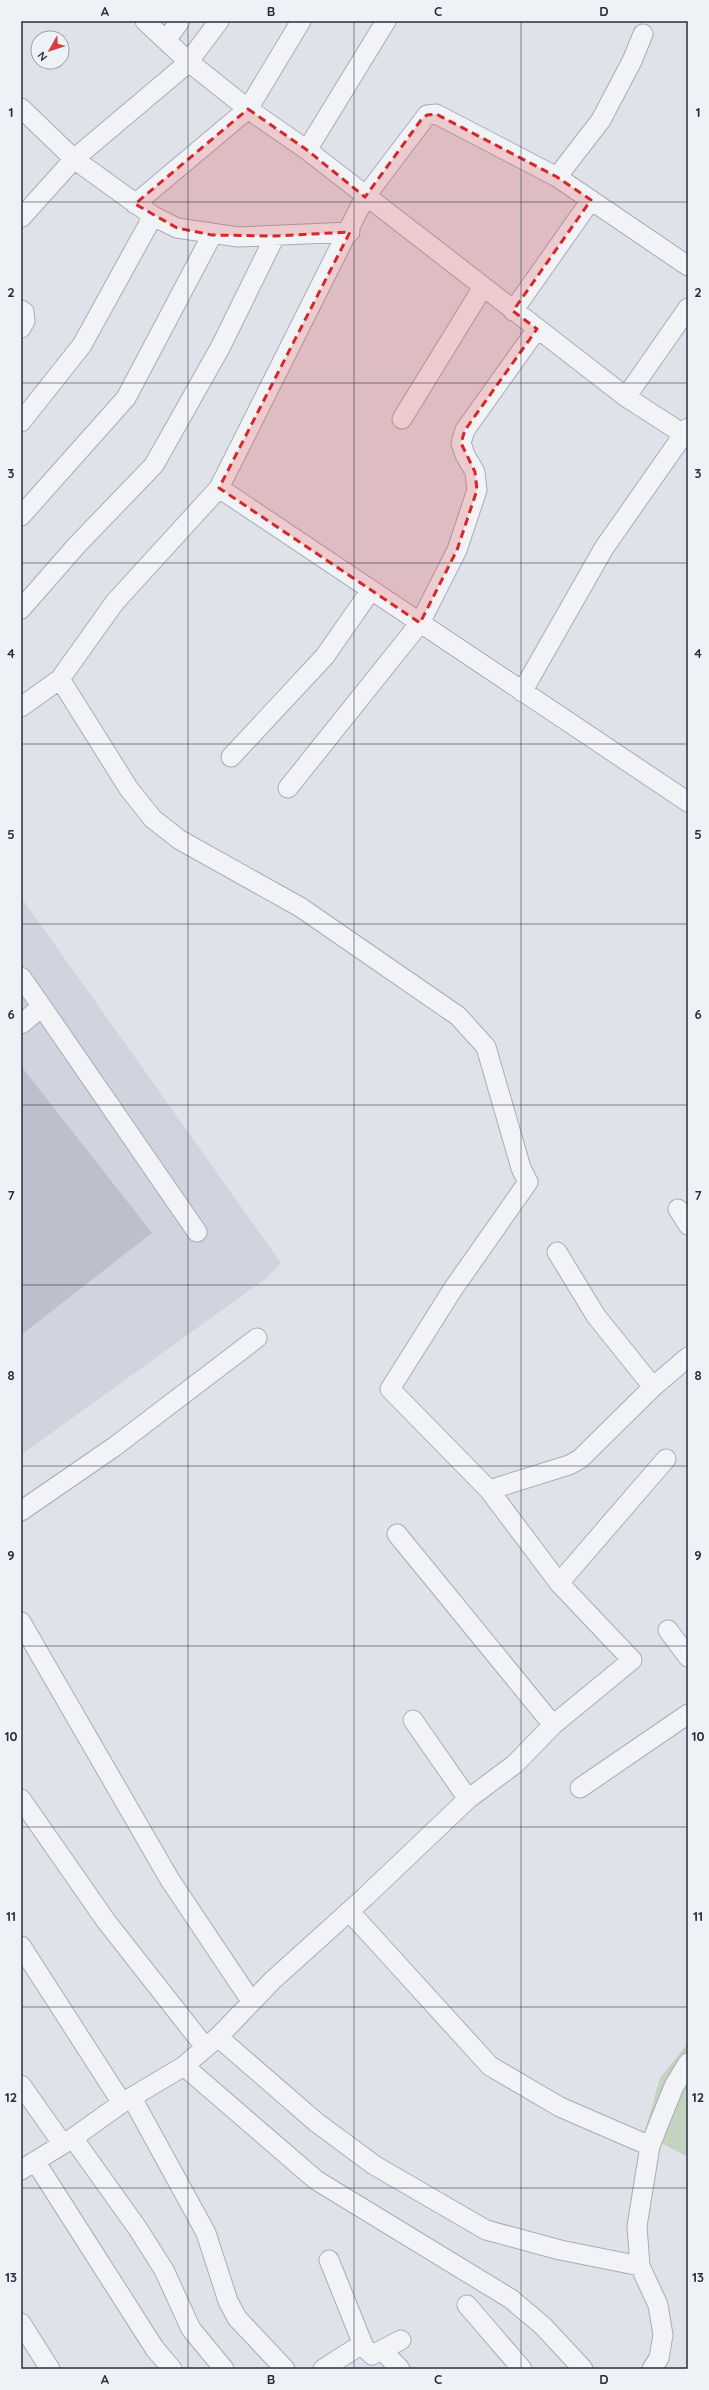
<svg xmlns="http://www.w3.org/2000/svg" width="709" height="2390" viewBox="0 0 709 2390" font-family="Quicksand,sans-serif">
<rect width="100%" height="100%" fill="#dfe2e9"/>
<path fill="#d1d4de" d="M 21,897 L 281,1263 L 265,1279 L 21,1455 Z"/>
<path fill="#c2d3c0" d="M 688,2043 L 688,2157 L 644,2134 L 660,2078 Z"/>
<path fill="#bcc0cc" d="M 21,1066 L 152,1233 L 21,1335 Z"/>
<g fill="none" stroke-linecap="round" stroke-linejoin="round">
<defs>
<path id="minor" d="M 145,21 L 189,62 L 248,109 L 307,150 L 626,397 L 688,437
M 167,39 L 180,21
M 189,61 L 219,21
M 21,108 L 74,159 L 153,216 L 177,228 L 238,237 L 350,232
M 307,150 L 386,21
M 557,177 L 601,120 L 632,61 L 643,34
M 135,204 L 248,109 L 301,21
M 21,218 L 74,159 L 189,62
M 21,310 L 24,312 L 25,321 L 21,328
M 513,311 L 591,200
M 626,397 L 688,308
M 402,419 L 483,287
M 21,422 L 82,345 L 153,216
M 219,488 L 688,802
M 21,516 L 126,398 L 212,235
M 21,609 L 77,545 L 154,465 L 221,346 L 275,236
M 522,692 L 604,548 L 688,428
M 21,707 L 60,679 L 115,602 L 219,488 L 365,197 L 427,115 L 436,114 L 557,177 L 688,266
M 231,757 L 325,656 L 371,590
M 288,788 L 420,623 L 457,550 L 477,490 L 475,472 L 465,455 L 461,443 L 465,430 L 537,329
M 21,977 L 42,1007 L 21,1024
M 42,1007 L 197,1232
M 678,1209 L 688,1225
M 557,1252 L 596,1316 L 653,1387
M 489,1490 L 569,1465 L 580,1459 L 653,1387 L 688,1357
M 21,1511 L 114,1447 L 257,1338
M 397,1534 L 553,1725
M 559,1583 L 666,1459
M 21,1622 L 170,1880 L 251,2001
M 668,1630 L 688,1657
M 413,1720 L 468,1799
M 580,1788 L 688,1714
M 21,1799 L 106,1921 L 205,2047
M 349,1911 L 490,2066 L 560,2107 L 650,2146
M 21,1946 L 122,2103
M 218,2037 L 316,2122 L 374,2165 L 486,2230 L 560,2250 L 640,2266
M 184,2066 L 316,2180 L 511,2299 L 543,2326 L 583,2369
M 21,2085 L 62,2143
M 132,2098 L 206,2233 L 228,2301 L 237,2318 L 285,2369
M 73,2138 L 138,2229 L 164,2270 L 191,2329 L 224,2369
M 35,2161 L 155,2349 L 172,2369
M 21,2170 L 73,2138 L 122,2103 L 184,2066 L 218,2037 L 273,1980 L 365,1897 L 468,1799 L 515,1764 L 553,1725 L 632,1660 L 559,1583 L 489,1490 L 390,1389 L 453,1289 L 528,1182 L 521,1168 L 486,1047 L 458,1016 L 300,907 L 180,840 L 153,819 L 129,789 L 60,679
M 329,2260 L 364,2347
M 467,2305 L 522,2369
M 21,2323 L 50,2369
M 382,2350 L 400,2369
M 323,2369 L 359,2346 L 364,2347 L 372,2355 L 401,2340
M 652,2369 L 659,2358 L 663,2335 L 658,2305 L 640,2266 L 637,2226 L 650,2146 L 674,2086 L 688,2063"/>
</defs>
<use href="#minor" stroke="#a8acb7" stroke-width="21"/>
<use href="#minor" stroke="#f2f3f7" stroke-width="19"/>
</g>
<path fill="#d62828" fill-opacity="0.2" stroke="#d62828" stroke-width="3" stroke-dasharray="8 5" stroke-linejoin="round" d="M 248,109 L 307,150 L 365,197 L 421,120 L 427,115 L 436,114 L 557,177 L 591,200 L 513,311 L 537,329 L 465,430 L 461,443 L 475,472 L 477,490 L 457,550 L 420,623 L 219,488 L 350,232 L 275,236 L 212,235 L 177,228 L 135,204 Z"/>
<path fill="none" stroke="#272e41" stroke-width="1" stroke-opacity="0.55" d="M 188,21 L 188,2369M 354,21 L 354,2369M 521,21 L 521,2369M 21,202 L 688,202M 21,383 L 688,383M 21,563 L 688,563M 21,744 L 688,744M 21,924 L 688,924M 21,1105 L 688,1105M 21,1285 L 688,1285M 21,1466 L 688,1466M 21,1646 L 688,1646M 21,1827 L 688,1827M 21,2007 L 688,2007M 21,2188 L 688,2188"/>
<rect width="709" height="2390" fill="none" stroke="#eef1f6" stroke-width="44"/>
<g transform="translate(50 50) rotate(231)"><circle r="19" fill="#eef1f6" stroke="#9ea3ae"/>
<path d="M0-3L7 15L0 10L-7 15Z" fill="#d43e44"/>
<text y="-6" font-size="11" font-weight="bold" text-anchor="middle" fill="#272e41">N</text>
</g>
<rect x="22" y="22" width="665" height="2346" fill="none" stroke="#272e41" stroke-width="1.5"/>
<g font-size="13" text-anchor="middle" font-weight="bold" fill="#272e41">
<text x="105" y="16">A</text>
<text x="271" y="16">B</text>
<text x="438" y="16">C</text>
<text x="604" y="16">D</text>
<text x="11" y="117">1</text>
<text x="698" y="117">1</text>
<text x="11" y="297">2</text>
<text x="698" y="297">2</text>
<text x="11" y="478">3</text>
<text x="698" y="478">3</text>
<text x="11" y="658">4</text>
<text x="698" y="658">4</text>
<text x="11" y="839">5</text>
<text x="698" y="839">5</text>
<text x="11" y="1019">6</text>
<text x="698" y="1019">6</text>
<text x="11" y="1200">7</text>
<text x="698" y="1200">7</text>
<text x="11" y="1380">8</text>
<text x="698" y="1380">8</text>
<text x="11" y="1560">9</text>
<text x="698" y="1560">9</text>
<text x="11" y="1741">10</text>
<text x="698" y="1741">10</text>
<text x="11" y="1921">11</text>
<text x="698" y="1921">11</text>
<text x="11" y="2102">12</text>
<text x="698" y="2102">12</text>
<text x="11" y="2282">13</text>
<text x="698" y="2282">13</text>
<text x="105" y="2384">A</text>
<text x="271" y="2384">B</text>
<text x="438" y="2384">C</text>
<text x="604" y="2384">D</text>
</g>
</svg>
